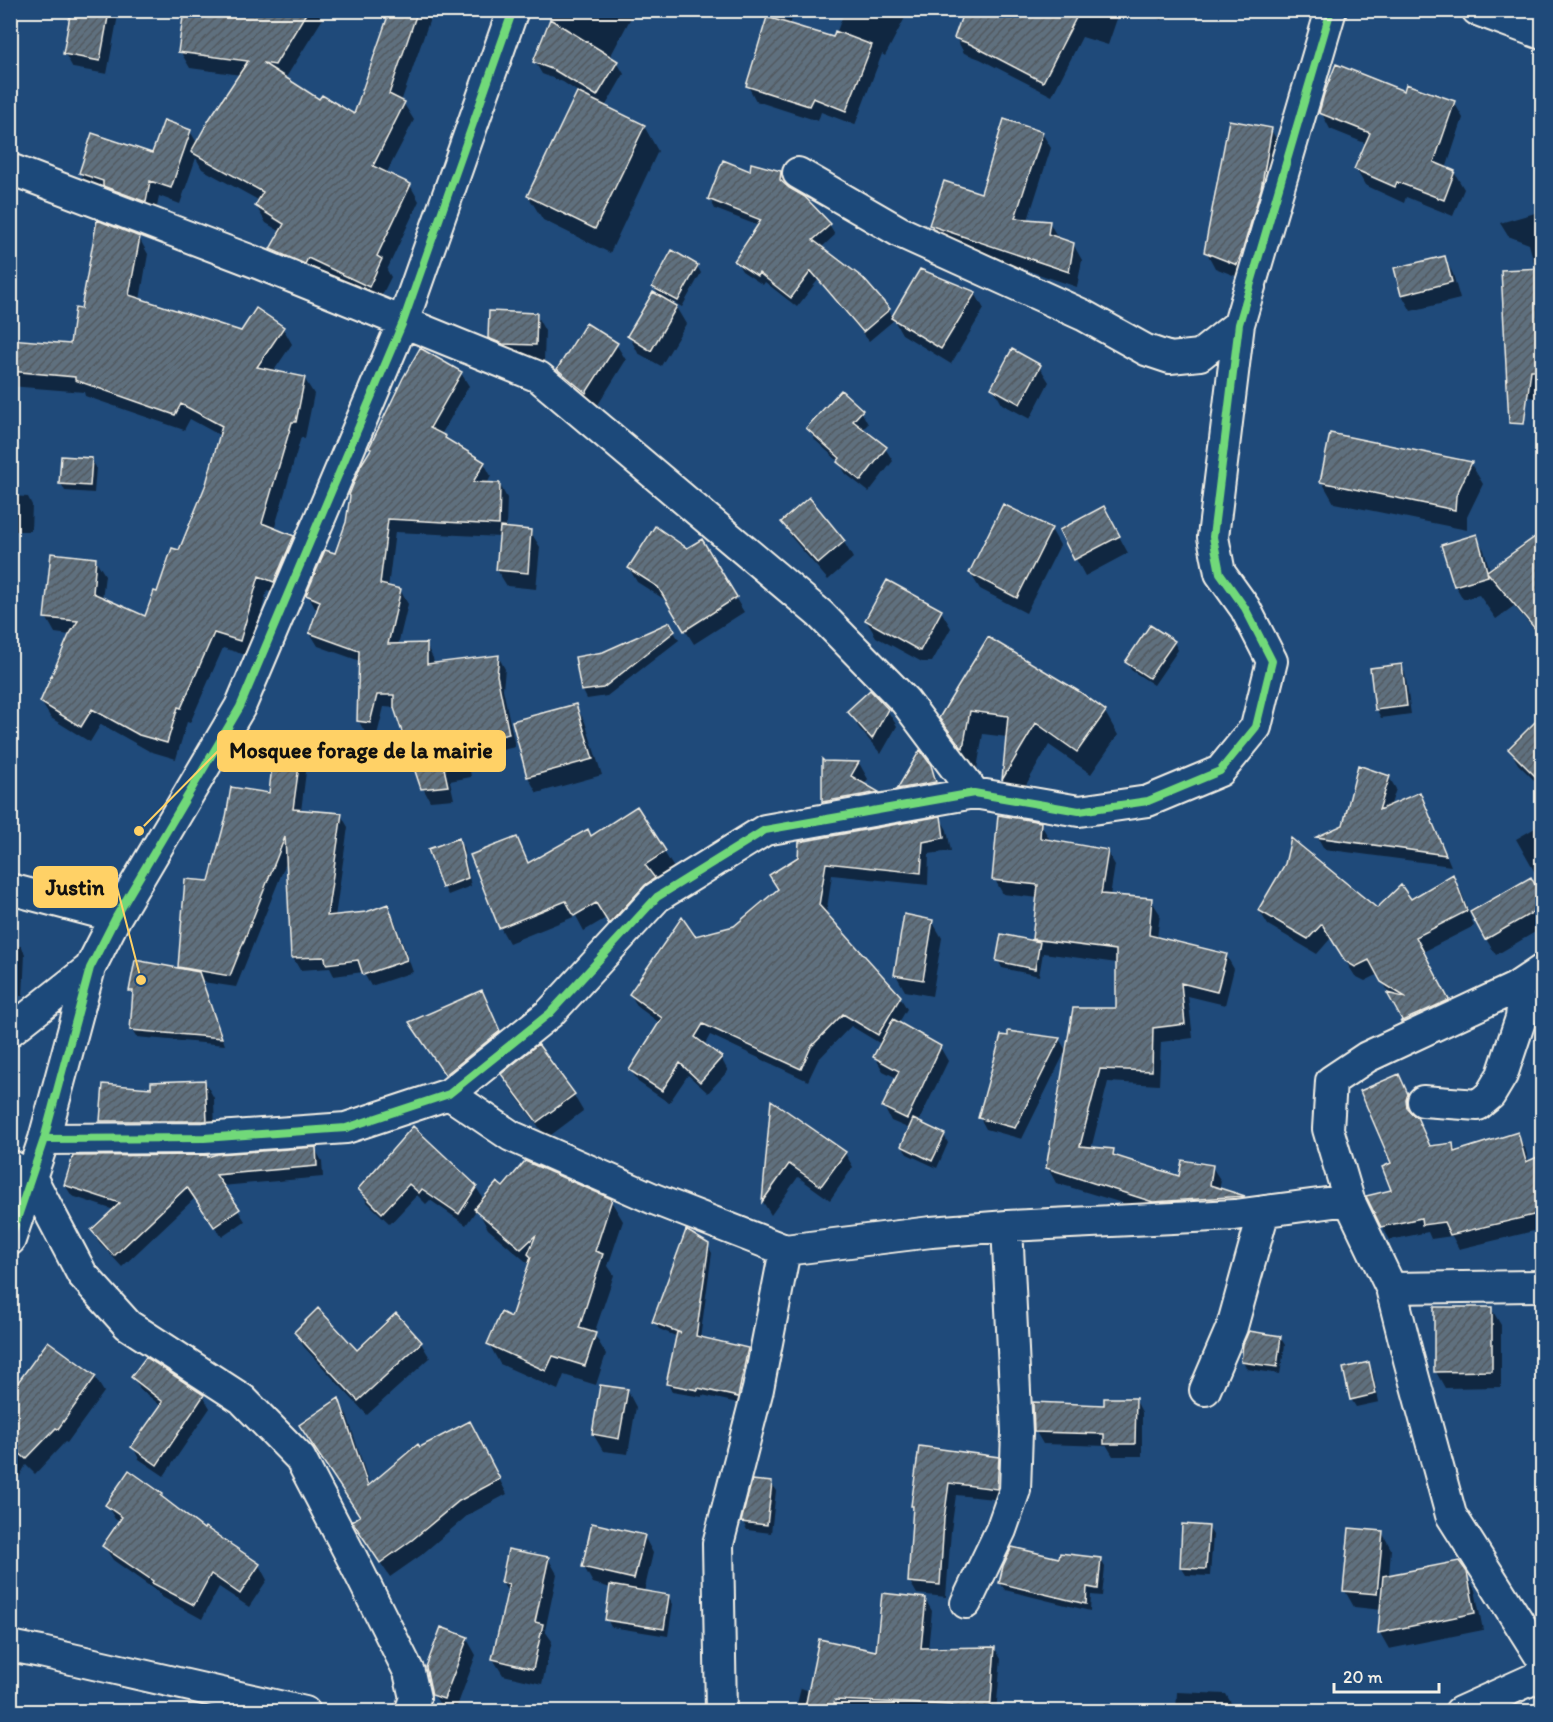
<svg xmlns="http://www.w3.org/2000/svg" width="1553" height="1722" viewBox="0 0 1553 1722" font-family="Itim,sans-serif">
<defs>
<pattern id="building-hatch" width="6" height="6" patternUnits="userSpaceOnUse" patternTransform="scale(1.5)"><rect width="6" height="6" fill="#5e6f7e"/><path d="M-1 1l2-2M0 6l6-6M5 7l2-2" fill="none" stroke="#525a5f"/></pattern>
</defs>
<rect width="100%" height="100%" fill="#1f4a7a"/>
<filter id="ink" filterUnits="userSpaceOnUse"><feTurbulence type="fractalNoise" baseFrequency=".0167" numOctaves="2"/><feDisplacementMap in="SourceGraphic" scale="12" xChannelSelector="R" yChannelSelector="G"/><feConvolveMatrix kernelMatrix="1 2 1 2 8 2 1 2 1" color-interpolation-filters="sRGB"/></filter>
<g filter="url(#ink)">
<path fill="#0007" fill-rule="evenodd" d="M 85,10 L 119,10 L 107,74 L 73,68 L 65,54 Z
M 139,10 L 154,10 L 153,14 Z
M 186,10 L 316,10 L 322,20 L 285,79 L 360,156 L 392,10 L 433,10 L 401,102 L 404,104 L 414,120 L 386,174 L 410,185 L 419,201 L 387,270 L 391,277 L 378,303 L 281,266 L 272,249 L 281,232 L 266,223 L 256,206 L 260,201 L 202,169 L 196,158 L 180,204 L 159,196 L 155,218 L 90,189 L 80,173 L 153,155 L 190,131 L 197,143 L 241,75 L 190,68 L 180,51 Z
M 554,10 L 635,10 L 610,57 L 617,62 L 624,74 L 605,107 L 644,126 L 658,151 L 610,253 L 543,220 L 528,196 L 578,92 L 563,82 L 542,74 L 535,62 Z
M 754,10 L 794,10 L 790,26 L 834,39 L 845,10 L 909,10 L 885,56 L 882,54 L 855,125 L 821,112 L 818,121 L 756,101 L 748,86 L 768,20 L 758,18 Z
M 966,10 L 1120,10 L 1108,45 L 1082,37 L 1052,96 L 980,59 L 964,53 L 956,38 Z
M 1140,10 L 1166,10 L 1162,20 Z
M 1405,93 L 1454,102 L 1463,118 L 1446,169 L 1454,172 L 1464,189 L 1453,216 L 1406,197 L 1404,203 L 1365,185 L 1356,169 L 1367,144 L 1330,129 L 1321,112 Z
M 1271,130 L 1280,146 L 1246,280 L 1215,268 L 1206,251 Z
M 1042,133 L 1051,148 L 1028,220 L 1049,222 L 1058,238 L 1073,244 L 1082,260 L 1077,287 L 939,241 L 930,225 L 982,195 Z
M 780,172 L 786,182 L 786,186 L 829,225 L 835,235 L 821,248 L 862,279 L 889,310 L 893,318 L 975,293 L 984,309 L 951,364 L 902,334 L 894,320 L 869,341 L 818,280 L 797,307 L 765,282 L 763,285 L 742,271 L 736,261 L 759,226 L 715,209 L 710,199 L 751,173 Z
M 1542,211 L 1542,399 L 1516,395 L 1536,270 L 1529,244 L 1508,236 L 1500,223 Z
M 139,238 L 148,254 L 140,300 L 242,333 L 283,328 L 292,344 L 273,372 L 304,378 L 314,394 L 305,438 L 301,437 L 274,530 L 292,538 L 302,554 L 283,597 L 267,591 L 249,656 L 223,648 L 190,723 L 187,722 L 176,759 L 149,751 L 101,724 L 90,742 L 51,718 L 41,702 L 70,635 L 55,633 L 46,617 L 95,559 L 105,575 L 102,599 L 146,618 L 180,552 L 207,484 L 221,436 L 190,419 L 184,430 L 85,396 L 84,392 L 10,386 L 10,340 L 71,346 L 82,310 Z
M 1444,257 L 1453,274 L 1460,299 L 1411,311 L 1402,295 Z
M 697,266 L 701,273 L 682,307 L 673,302 L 686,324 L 661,366 L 638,353 L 629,336 L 660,298 L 654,287 Z
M 536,315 L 545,331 L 544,361 L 513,360 L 499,354 L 489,337 Z
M 616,344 L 626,360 L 596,408 L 570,388 L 561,371 Z
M 1039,366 L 1049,382 L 1030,419 L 1002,404 L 993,388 Z
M 461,373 L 469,386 L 441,435 L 445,437 L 448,441 L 484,463 L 491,476 L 487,484 L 500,485 L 507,498 L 506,529 L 530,531 L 540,547 L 536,589 L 507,586 L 497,570 L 501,537 L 395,532 L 388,588 L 400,590 L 408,604 L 398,645 L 426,645 L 433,658 L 434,664 L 498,656 L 505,669 L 503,689 L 515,747 L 468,758 L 471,777 L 450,781 L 454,799 L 430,801 L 423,788 L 396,708 L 384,707 L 377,735 L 366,734 L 358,720 L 360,661 L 318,646 L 310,633 L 318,609 L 315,608 L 308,595 L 336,555 L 372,450 L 370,448 Z
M 861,411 L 868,424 L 862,430 L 885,448 L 893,461 L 869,492 L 846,474 L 838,461 L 815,440 L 808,428 Z
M 91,459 L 96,467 L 94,493 L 65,491 L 61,483 Z
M 1471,464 L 1483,484 L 1467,517 L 1467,530 L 1334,503 L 1322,482 Z
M 10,496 L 28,497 L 32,505 L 31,531 L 10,531 Z
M 783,522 L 844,542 L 853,558 L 828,580 L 792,538 Z
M 1113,525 L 1128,553 L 1085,576 L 1061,531 Z
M 1051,529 L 1060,545 L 1026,613 L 980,589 L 970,573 Z
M 1542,534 L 1542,585 L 1538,588 L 1542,594 L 1542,639 L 1514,606 L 1496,619 L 1479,595 L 1463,599 L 1455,585 L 1476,536 L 1484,550 L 1490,571 ZM 1484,565 L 1490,574 L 1486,577 Z
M 701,541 L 744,612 L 694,644 L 667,601 L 637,582 L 629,568 L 687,550 Z
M 941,611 L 951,628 L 932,662 L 922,662 L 876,637 L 866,620 Z
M 669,624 L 679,640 L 607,696 L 587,699 L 583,691 L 577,658 L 604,654 Z
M 988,639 L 1105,712 L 1118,735 L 1091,774 L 1049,745 L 1016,802 L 1003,780 L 1007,737 L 983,734 L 977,769 L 955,742 L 941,718 Z
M 1174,642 L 1178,650 L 1154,685 L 1131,670 L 1127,662 Z
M 1401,665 L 1405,673 L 1411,714 L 1381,718 L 1377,710 L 1371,669 Z
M 575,705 L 585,722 L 602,775 L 537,793 L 528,777 Z
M 887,710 L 897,726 L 881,754 L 859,728 L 849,711 Z
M 1542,718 L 1542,781 L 1539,785 L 1518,764 L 1510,750 Z
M 300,752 L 307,764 L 301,811 L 341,815 L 348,827 L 335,917 L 366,913 L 387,906 L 394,918 L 413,972 L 371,986 L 363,972 L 334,976 L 330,968 L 300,970 L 293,958 L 288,858 L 236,987 L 203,982 L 225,1045 L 136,1037 L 131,1029 L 134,996 L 131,990 L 181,970 L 179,967 L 210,883 Z
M 920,753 L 935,774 L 939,790 L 903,796 L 899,789 Z
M 823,762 L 859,763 L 868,779 L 864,785 L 878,793 L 887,809 L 832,818 L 823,802 Z
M 1389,777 L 1396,789 L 1390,807 L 1419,794 L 1426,806 L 1451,866 L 1324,849 L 1318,838 L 1344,827 Z
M 637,808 L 674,868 L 654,880 L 662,895 L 619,938 L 606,918 L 584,931 L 576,916 L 509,943 L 500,927 L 517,839 L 529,864 L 591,838 Z
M 940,818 L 947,830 L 951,851 L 929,854 L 928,885 L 832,875 L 826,915 L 900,997 L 907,1009 L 898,1024 L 940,1047 L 948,1061 L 918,1123 L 944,1135 L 948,1143 L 937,1168 L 907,1154 L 902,1146 L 910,1129 L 891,1121 L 884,1107 L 897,1078 L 883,1071 L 875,1057 L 881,1044 L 851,1026 L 818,1060 L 808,1081 L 710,1035 L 704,1046 L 721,1058 L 728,1071 L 708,1093 L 688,1075 L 669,1103 L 638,1082 L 631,1070 L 661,1024 L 638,1007 L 630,994 L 695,938 L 735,927 L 779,890 L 771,875 Z
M 1040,823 L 1049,838 L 1048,841 L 1107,851 L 1115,865 L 1110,896 L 1151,900 L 1160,914 L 1157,938 L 1226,955 L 1234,969 L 1225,1005 L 1188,996 L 1193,1038 L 1161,1042 L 1159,1085 L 1108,1082 L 1091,1149 L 1113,1151 L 1117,1158 L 1181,1178 L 1212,1167 L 1221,1181 L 1219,1190 L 1244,1198 L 1251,1210 L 1162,1215 L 1056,1183 L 1048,1168 L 1117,1010 L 1117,963 L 1043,953 L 1039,976 L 1002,968 L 998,960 L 1036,943 L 1034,939 L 1039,898 L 1003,894 L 995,880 Z
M 1542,824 L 1542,885 L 1516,839 Z
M 458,840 L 463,847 L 471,886 L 448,895 L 444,887 Z
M 1452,876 L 1461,891 L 1474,926 L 1423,952 L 1457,1015 L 1410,1037 L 1402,1022 L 1403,1020 L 1379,974 L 1365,981 L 1355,976 L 1331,938 L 1317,954 L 1268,925 L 1259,910 L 1377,910 L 1411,900 Z
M 1531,879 L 1542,900 L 1542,928 L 1496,955 L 1486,939 Z
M 932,921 L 942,938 L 932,996 L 905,991 L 896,975 Z
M 10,946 L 21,946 L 25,954 L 23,996 L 10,996 Z
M 488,1004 L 506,1044 L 453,1087 L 418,1035 Z
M 1010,1033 L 1059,1039 L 1066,1050 L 1022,1139 L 986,1129 L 980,1118 Z
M 503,1075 L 573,1094 L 583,1111 L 547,1138 L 512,1091 Z
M 1398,1076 L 1415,1110 L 1413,1117 L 1416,1118 L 1431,1147 L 1452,1144 L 1457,1152 L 1517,1134 L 1525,1148 L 1529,1162 L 1542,1156 L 1542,1229 L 1459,1249 L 1452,1236 L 1431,1239 L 1428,1232 L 1390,1240 L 1382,1226 L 1393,1192 L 1393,1164 Z
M 205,1082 L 214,1098 L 215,1136 L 111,1132 L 102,1116 L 152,1090 Z
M 772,1102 L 845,1153 L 853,1167 L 830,1200 L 798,1177 L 771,1215 L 763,1202 Z
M 413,1128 L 476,1187 L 484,1200 L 503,1189 L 611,1201 L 623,1221 L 608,1266 L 614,1275 L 594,1334 L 606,1354 L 596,1385 L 564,1375 L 558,1390 L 500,1364 L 489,1344 L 512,1319 L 530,1265 L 488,1229 L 477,1209 L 466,1225 L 430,1200 L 426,1204 L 417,1195 L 390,1224 L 367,1202 L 359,1189 Z
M 315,1149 L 322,1161 L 323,1177 L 222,1186 L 245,1221 L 222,1237 L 195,1198 L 122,1267 L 99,1242 L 92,1230 L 114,1210 L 72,1196 L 65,1185 L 208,1158 Z
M 707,1245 L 712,1253 L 700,1339 L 747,1349 L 752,1357 L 742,1404 L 702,1395 L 702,1397 L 672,1392 L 668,1384 L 678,1337 L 659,1329 L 654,1322 Z
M 1491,1308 L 1501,1325 L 1501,1387 L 1445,1388 L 1436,1372 Z
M 295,1332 L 357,1353 L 421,1343 L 430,1358 L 367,1415 L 304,1347 Z
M 1280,1337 L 1285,1345 L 1280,1374 L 1247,1369 L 1242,1361 Z
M 147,1359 L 203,1396 L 210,1408 L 164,1476 L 139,1459 L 133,1447 L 161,1406 L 140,1389 L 133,1377 Z
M 1368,1364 L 1373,1372 L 1379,1402 L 1356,1407 L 1351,1399 Z
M 95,1377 L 104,1392 L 67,1443 L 65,1442 L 35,1474 L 26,1465 L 10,1493 L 10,1407 Z
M 627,1390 L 636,1407 L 628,1454 L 603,1451 L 593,1434 Z
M 1135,1399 L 1142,1412 L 1142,1456 L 1113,1456 L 1107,1446 L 1043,1444 L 1036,1432 Z
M 338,1400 L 347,1415 L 370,1486 L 420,1449 L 478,1438 L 507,1494 L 468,1515 L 420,1556 L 390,1577 L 363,1537 L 361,1517 L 301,1426 Z
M 921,1447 L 998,1458 L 1005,1470 L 1003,1500 L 956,1495 L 951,1531 L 946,1597 L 917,1594 L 910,1582 L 914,1509 L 913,1506 Z
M 771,1484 L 776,1491 L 771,1533 L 747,1530 L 743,1522 Z
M 162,1495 L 165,1501 L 205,1531 L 259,1565 L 267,1580 L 249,1607 L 219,1587 L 202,1619 L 162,1597 L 159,1593 L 113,1560 L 104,1546 L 120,1522 L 115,1519 L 107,1505 Z
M 1208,1527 L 1213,1535 L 1210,1576 L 1186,1575 L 1181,1567 Z
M 1382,1532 L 1391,1549 L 1389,1576 L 1465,1573 L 1475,1590 L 1483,1630 L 1389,1649 L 1380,1633 L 1382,1610 L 1354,1607 L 1345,1591 Z
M 644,1536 L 653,1553 L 644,1592 L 668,1596 L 673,1604 L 668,1636 L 611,1627 L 607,1619 L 611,1588 L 593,1583 L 584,1567 Z
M 548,1558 L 557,1574 L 545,1631 L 552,1641 L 542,1684 L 503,1675 L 493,1659 L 509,1593 L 502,1583 Z
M 1061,1560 L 1101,1560 L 1105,1567 L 1102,1596 L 1091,1595 L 1090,1611 L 1005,1590 L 1000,1583 Z
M 925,1599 L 932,1611 L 928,1650 L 995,1648 L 1001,1659 L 996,1712 L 795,1712 L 801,1688 L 810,1691 L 878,1653 Z
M 467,1639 L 476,1655 L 455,1712 L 445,1712 L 433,1694 Z
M 1177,1692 L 1226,1694 L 1236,1712 L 1176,1712 Z"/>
<path fill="url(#building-hatch)" stroke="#f4f1e8" stroke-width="1.5" d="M 71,10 L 108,17 L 100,61 L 63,54 Z
M 184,10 L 308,10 L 275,65 L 263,63 L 319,99 L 322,95 L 354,114 L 390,10 L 418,10 L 389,94 L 405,102 L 373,166 L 411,184 L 377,256 L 382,259 L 369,287 L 308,258 L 305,264 L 270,249 L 284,224 L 255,206 L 263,192 L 191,152 L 210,118 L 248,61 L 178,52 Z
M 964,10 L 1080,10 L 1043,82 L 970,44 L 954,38 Z
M 767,17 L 833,37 L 835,31 L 872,45 L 846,111 L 813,98 L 809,106 L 746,86 Z
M 550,19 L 618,61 L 597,96 L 554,70 L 533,62 Z
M 1336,64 L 1404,91 L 1406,84 L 1455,101 L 1434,162 L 1455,171 L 1444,200 L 1397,182 L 1395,187 L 1354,169 L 1370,133 L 1319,113 L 1324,94 Z
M 577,92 L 645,125 L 595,229 L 527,196 Z
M 1004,119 L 1043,132 L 1015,218 L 1050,221 L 1048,234 L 1074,243 L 1069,272 L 929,225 L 944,181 L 981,193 Z
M 164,120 L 191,130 L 171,188 L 150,181 L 146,202 L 103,186 L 103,181 L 79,173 L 92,133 L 152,153 Z
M 1229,120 L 1272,128 L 1261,189 L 1243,249 L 1237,265 L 1204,252 Z
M 723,160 L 750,171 L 751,163 L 781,171 L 780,180 L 789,188 L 805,197 L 831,224 L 813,240 L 863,278 L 890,309 L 863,332 L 811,271 L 791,298 L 759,273 L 757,276 L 734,261 L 761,220 L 708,199 Z
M 97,220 L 140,237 L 129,295 L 241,331 L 256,308 L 284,327 L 257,367 L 305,377 L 296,422 L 292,422 L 262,523 L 294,536 L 274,582 L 259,576 L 240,641 L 214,633 L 181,708 L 178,707 L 167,743 L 139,735 L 92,709 L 81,727 L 40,702 L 69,635 L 78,621 L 44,618 L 51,553 L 96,558 L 93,593 L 145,616 L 154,591 L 157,592 L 172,548 L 179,550 L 206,484 L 222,426 L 181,404 L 175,415 L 75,380 L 75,377 L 10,371 L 10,339 L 70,344 L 75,308 L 81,309 Z
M 672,250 L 698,265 L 678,301 L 652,287 Z
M 1445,256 L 1452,282 L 1401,295 L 1394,268 Z
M 1542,268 L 1542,370 L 1531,370 L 1524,424 L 1509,423 L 1501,270 Z
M 920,269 L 976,292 L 941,349 L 891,318 Z
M 653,292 L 677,306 L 651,351 L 627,336 Z
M 489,311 L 537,313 L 536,345 L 503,344 L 488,338 Z
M 586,323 L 618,343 L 586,393 L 557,369 Z
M 420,348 L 462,372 L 430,428 L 446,436 L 445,438 L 485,462 L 473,482 L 500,483 L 499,525 L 388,519 L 380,584 L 401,589 L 388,644 L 427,643 L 427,664 L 499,655 L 497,675 L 509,734 L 462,745 L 465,764 L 444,768 L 448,786 L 421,789 L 394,708 L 394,695 L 377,695 L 370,723 L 357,721 L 359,651 L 309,633 L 320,601 L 306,595 L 325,550 L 335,553 L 346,522 L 350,496 L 349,495 L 361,465 L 371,449 L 369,448 L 403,378 Z
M 1012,349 L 1041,365 L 1020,404 L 991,388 Z
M 841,390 L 863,410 L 853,421 L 887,447 L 861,481 L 837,462 L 840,458 L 806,428 Z
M 1330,433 L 1472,462 L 1456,496 L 1455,510 L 1320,482 Z
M 61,456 L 92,458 L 90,486 L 59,484 Z
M 809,497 L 845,541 L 818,564 L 781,522 Z
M 1003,504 L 1052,528 L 1017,598 L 969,573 Z
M 1104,506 L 1120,536 L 1074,560 L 1059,530 Z
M 655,526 L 687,548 L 702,539 L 737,597 L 684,631 L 658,587 L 628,568 Z
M 500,527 L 531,530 L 528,573 L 496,570 Z
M 1542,532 L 1542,637 L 1487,572 L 1488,576 L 1454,586 L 1441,545 L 1477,534 L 1487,571 Z
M 887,580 L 942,610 L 920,651 L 865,620 Z
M 670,622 L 675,631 L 603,688 L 581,691 L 575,657 L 603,652 Z
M 1150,625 L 1175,641 L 1149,678 L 1125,662 Z
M 988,637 L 1080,692 L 1106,711 L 1077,752 L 1036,723 L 1002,780 L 1008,716 L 970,711 L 963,748 L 961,747 L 939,718 Z
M 1402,664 L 1407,706 L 1375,710 L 1370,668 Z
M 870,690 L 888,709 L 872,739 L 847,711 Z
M 576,704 L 593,759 L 527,777 L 512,721 Z
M 1542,715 L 1542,783 L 1508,749 Z
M 274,747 L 301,751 L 293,809 L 342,813 L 327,916 L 366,912 L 388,904 L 407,960 L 363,975 L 358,960 L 326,964 L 325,957 L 291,958 L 285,837 L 230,976 L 178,967 L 185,879 L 209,881 L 226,817 L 231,787 L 269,793 Z
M 920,750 L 931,765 L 936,782 L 897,789 Z
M 822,759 L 824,761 L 859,762 L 851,776 L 879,792 L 822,802 Z
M 1358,765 L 1390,776 L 1379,810 L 1420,792 L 1446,855 L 1316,837 L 1343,825 Z
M 637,806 L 666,851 L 645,865 L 655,878 L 645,885 L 609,924 L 596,903 L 574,916 L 566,901 L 499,928 L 470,855 L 517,837 L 528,863 L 588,829 L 591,836 Z
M 998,815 L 1041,822 L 1040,838 L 1108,850 L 1101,894 L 1152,898 L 1149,935 L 1227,954 L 1217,992 L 1181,983 L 1185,1024 L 1153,1028 L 1152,1071 L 1100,1069 L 1080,1146 L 1114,1149 L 1113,1155 L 1179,1176 L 1182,1160 L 1213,1165 L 1210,1185 L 1245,1196 L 1153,1202 L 1046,1168 L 1073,1008 L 1116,1008 L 1116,950 L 1032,939 L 1038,885 L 992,880 Z
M 941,816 L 944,838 L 923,842 L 921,873 L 826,863 L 819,905 L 901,996 L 878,1035 L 843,1014 L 811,1047 L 801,1069 L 703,1024 L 695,1037 L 722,1057 L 700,1082 L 680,1063 L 662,1091 L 629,1070 L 662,1018 L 629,994 L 682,917 L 695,936 L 734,926 L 778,889 L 769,875 L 798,857 L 799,842 Z
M 459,838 L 468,878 L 442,888 L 428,849 Z
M 1291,838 L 1377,908 L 1401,885 L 1411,899 L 1453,874 L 1467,911 L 1416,937 L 1449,1000 L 1400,1022 L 1402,1020 L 1387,993 L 1407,998 L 1381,982 L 1369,960 L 1355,967 L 1345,961 L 1322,924 L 1308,939 L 1258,910 L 1285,864 Z
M 1531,877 L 1542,898 L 1542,907 L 1485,940 L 1470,912 Z
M 904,914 L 933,920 L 923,980 L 894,975 Z
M 1001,934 L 1040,942 L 1035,969 L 996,961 Z
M 135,960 L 199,972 L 222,1038 L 130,1030 L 133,991 L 129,991 Z
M 482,990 L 500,1031 L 445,1075 L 409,1022 Z
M 893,1019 L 941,1046 L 907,1119 L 882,1107 L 899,1071 L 873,1057 Z
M 1008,1031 L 1060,1038 L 1015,1128 L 978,1118 L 1001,1035 L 1008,1036 Z
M 538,1044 L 575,1094 L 537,1122 L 501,1074 Z
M 1399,1074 L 1408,1094 L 1406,1100 L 1407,1108 L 1413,1115 L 1417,1117 L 1430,1146 L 1453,1143 L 1454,1152 L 1518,1132 L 1526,1162 L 1542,1155 L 1542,1213 L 1450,1235 L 1444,1222 L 1422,1225 L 1421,1218 L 1381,1227 L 1366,1196 L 1391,1190 L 1382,1167 L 1391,1163 L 1360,1091 Z
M 205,1080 L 207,1121 L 100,1121 L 103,1084 L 151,1088 L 151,1082 Z
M 771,1100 L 846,1152 L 821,1186 L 789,1164 L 762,1202 Z
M 913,1119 L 945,1134 L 932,1161 L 901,1146 Z
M 413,1126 L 477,1186 L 459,1214 L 422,1189 L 419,1193 L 409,1184 L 382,1213 L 358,1189 Z
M 316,1147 L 317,1166 L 216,1175 L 240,1209 L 214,1227 L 187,1187 L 114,1256 L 91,1230 L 120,1203 L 64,1185 L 73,1156 L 208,1155 L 208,1157 L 217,1154 Z
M 525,1161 L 612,1199 L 595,1251 L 603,1254 L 579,1328 L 596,1333 L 585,1366 L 553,1356 L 546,1371 L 487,1344 L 501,1312 L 511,1317 L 531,1257 L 528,1254 L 536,1235 L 521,1249 L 474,1209 L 497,1182 L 503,1187 Z
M 686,1230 L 709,1244 L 696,1336 L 748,1348 L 738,1397 L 698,1388 L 698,1390 L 666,1384 L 677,1332 L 681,1333 L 652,1322 Z
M 1434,1307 L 1492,1307 L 1492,1371 L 1434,1372 Z
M 318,1308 L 357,1350 L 396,1313 L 422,1342 L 358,1401 L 294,1332 Z
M 1249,1331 L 1281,1336 L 1277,1367 L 1241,1362 L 1243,1344 Z
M 48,1341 L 96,1376 L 58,1429 L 56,1428 L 26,1459 L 10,1445 L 10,1393 Z
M 146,1357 L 204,1395 L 157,1465 L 131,1447 L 163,1402 L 131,1377 Z
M 1369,1362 L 1376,1394 L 1350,1400 L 1343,1368 Z
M 600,1385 L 628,1389 L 619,1439 L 592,1434 Z
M 339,1398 L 368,1486 L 418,1444 L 420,1447 L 470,1421 L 500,1479 L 459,1501 L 412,1540 L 380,1563 L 352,1521 L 360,1516 L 299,1425 Z
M 1104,1398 L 1136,1398 L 1135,1444 L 1104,1444 L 1104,1434 L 1034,1432 L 1033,1402 L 1104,1405 Z
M 919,1446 L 999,1457 L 997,1489 L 949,1483 L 944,1519 L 940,1585 L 908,1582 L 913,1506 L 911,1506 Z
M 129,1470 L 163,1494 L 161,1496 L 204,1529 L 205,1527 L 260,1564 L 240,1594 L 211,1574 L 194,1605 L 152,1583 L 153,1581 L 102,1546 L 122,1517 L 105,1505 Z
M 752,1480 L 772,1482 L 767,1525 L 741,1522 Z
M 592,1523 L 645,1535 L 634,1579 L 582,1567 Z
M 1182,1524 L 1209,1526 L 1206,1569 L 1180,1568 Z
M 1349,1528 L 1383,1531 L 1377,1594 L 1343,1591 Z
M 1012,1547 L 1059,1558 L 1060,1553 L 1101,1558 L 1098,1589 L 1087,1587 L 1086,1604 L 999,1583 L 1003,1566 Z
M 508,1549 L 549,1557 L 535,1622 L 543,1624 L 533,1669 L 492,1659 L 509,1584 L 501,1583 Z
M 1459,1561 L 1467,1572 L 1475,1613 L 1378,1633 L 1383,1576 Z
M 610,1585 L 669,1595 L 664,1629 L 605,1620 Z
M 882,1593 L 926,1598 L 921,1648 L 995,1647 L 990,1712 L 951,1709 L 952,1705 L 835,1700 L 832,1712 L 804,1712 L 819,1639 L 876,1651 Z
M 441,1627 L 468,1637 L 444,1699 L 432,1695 L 426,1667 Z"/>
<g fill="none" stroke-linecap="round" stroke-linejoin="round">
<defs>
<path id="street" d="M 1477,10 L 1542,34
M 10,169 L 260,264 L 539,377 L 820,614 L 905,701 L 974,793
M 798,173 L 900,232 L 1083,315 L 1146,350 L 1170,358 L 1200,355 L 1239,324
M 10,889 L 116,917
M 1542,970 L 1515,988 L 1367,1057 L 1331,1081 L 1328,1129 L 1349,1200 L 1391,1288 L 1409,1360 L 1451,1515 L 1542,1659
M 10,1031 L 90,968
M 449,1094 L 511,1136 L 654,1199 L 785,1250 L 931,1232 L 1007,1226 L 1235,1215 L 1349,1200
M 1423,1101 L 1478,1105 L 1490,1095 L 1502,1075 L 1521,1018 L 1522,1007 L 1515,988
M 44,1139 L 204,1138 L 346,1128 L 449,1094 L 550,1013 L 657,897 L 765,830 L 974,793 L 1079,811 L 1148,801 L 1220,771 L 1256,727 L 1272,661 L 1245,608 L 1220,573 L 1213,537 L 1239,324 L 1331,10
M 10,1165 L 31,1177 L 82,1274 L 128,1325 L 242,1399 L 300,1458 L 352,1558 L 409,1672 L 415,1698 L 410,1712
M 10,1240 L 44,1139 L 90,968 L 116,917 L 240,707 L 403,322 L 513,10
M 1391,1288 L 1542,1286
M 1205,1390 L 1232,1327 L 1264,1211
M 966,1603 L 1001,1530 L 1015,1490 L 1017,1432 L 1007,1226
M 10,1646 L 41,1652 L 305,1712
M 721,1712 L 718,1544 L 758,1389 L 785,1250
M 1460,1712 L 1542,1675"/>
</defs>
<use href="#street" stroke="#f4f1e8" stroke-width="34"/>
<use href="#street" stroke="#1f4a7a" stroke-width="30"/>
<defs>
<path id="cycleway" d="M 44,1139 L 204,1138 L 346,1128 L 449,1094 L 550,1013 L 657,897 L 765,830 L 974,793 L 1079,811 L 1148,801 L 1220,771 L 1256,727 L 1272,661 L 1245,608 L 1220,573 L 1213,537 L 1239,324 L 1331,10
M 10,1240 L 44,1139 L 90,968 L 116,917 L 240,707 L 403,322 L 513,10"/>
</defs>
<use href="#cycleway" stroke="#1f4a7a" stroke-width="11"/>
<use href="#cycleway" stroke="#71d979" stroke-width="8"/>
</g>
</g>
<path fill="none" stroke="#ffd166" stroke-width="2" d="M139 831L218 751M141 980L117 887"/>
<g fill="#ffd166" stroke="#1f4a7a" stroke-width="2">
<circle cx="139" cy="831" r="6"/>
<circle cx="141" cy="980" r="6"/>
</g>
<g fill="#ffd166" stroke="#ffd166" stroke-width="2">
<rect x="218" y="731" width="287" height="40" rx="6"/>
<rect x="34" y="867" width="83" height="40" rx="6"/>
</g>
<g font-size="22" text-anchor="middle" font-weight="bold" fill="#111">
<text x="361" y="758">Mosquee forage de la mairie</text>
<text x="75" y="895">Justin</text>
</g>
<rect width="1553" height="1722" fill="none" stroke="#1f4a7a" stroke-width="36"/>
<rect x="18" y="18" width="1517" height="1686" fill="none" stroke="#f4f1e8" stroke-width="2" filter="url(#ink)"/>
<path d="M1334 1683v9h105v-9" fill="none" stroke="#f4f1e8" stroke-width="3"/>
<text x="1343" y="1683" font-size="18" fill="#f4f1e8" stroke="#1f4a7a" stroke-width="4.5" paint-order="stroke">20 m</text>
</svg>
